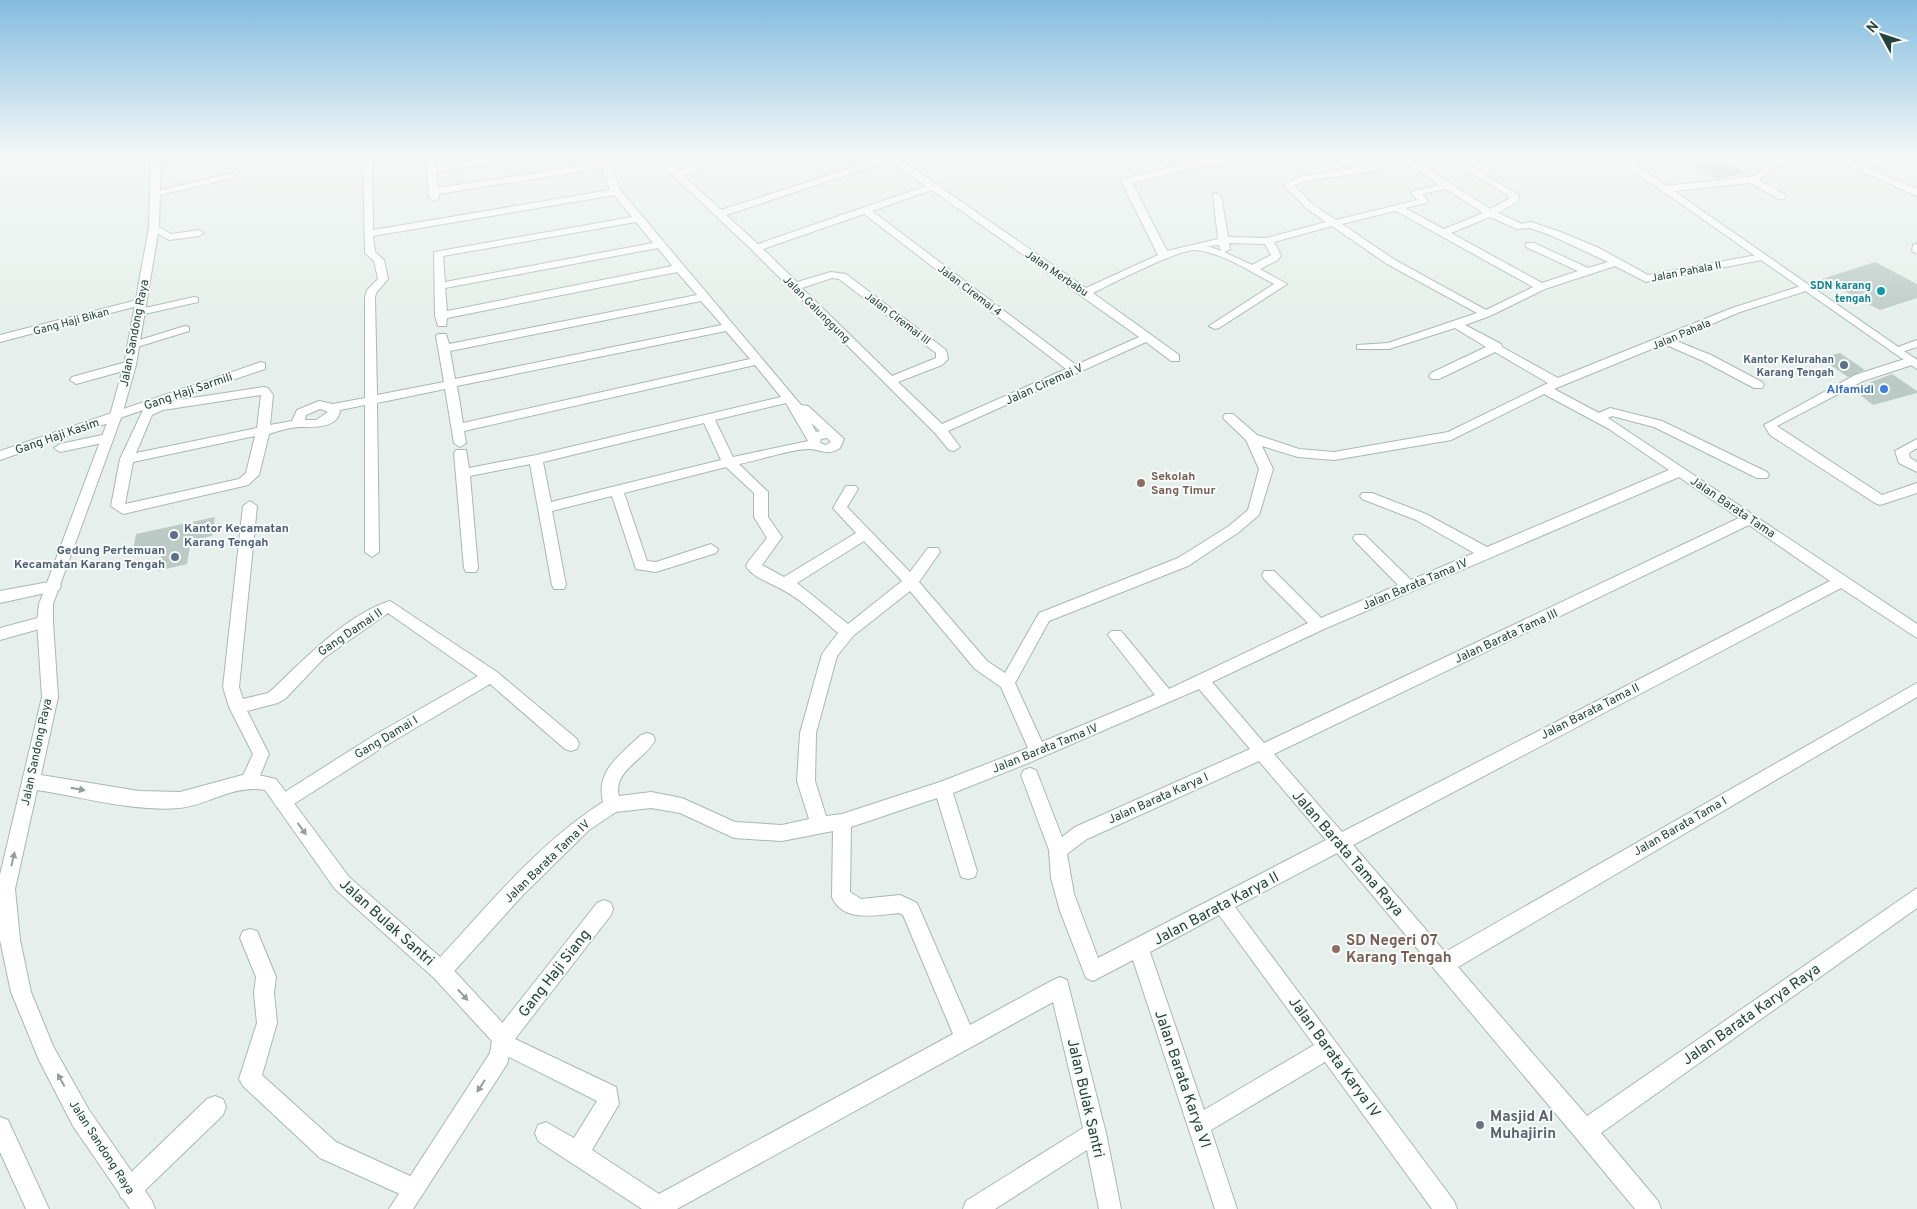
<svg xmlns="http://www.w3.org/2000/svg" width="1917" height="1209" viewBox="0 0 1917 1209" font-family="Overpass,sans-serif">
<rect width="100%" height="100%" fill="#e6efeb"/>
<path fill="#bbcac4" d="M 1722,160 L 1747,173 L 1717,179 L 1694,166 Z
M 1875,262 L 1917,284 L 1917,298 L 1880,310 L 1822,279 Z
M 1840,353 L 1865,370 L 1848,377 L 1820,358 Z
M 1892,374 L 1917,391 L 1917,393 L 1873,405 L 1853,389 Z
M 215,517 L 212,536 L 191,541 L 187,564 L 158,571 L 163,548 L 132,555 L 136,534 Z"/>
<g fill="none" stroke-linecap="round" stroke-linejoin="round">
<defs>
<path id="minor" d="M 363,155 L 372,155 L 373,230 L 610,190 L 602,168 L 438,194 L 439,198 L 434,201 L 429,198 L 426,155 L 434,155 L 436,166 L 511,155 L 532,155 L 527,158 L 436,172 L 438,188 L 600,163 L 599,155 L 607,155 L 621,191 L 801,405 L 808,406 L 844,439 L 840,448 C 828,456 822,450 810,449 C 796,448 755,461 739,464 L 768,492 L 768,517 L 782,537 L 762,565 L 784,577 L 856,533 L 833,508 L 846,486 L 856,486 L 858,489 L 847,507 L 910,572 L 928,548 L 938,548 L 940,552 L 919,582 L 987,661 L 1005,673 L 1039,613 L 1178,558 L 1229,526 L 1248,510 L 1259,469 L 1246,440 L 1225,420 L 1223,417 L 1225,414 L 1233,414 L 1257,435 L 1299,449 L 1334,452 L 1448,432 L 1548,383 L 1495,352 L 1439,379 L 1431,379 L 1429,376 L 1431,373 L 1486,347 L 1455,328 L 1389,349 L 1357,349 L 1357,345 L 1388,343 L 1477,313 L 1387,264 L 1332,226 L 1274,242 L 1281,255 L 1278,260 L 1260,269 L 1287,284 L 1219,328 L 1215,329 L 1209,326 L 1274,284 C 1251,272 1223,253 1196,250 C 1181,248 1111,284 1093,293 L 1179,355 L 1179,361 L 1171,361 L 1146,342 L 948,431 L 960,447 L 954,451 L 949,450 L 935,433 L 752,250 L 667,170 L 663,155 L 671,155 L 674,167 L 678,170 L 731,155 L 744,155 L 683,175 L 721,210 L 884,157 L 883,155 L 902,155 L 898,158 L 1086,288 L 1158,255 L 1121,181 L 1123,179 L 1201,160 L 1277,155 L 1282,158 L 1280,160 L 1201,166 L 1132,183 L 1167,251 L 1218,239 L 1213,193 L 1221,195 L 1228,237 L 1266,238 L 1326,222 L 1306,208 L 1284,185 L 1298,177 L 1355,168 L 1344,166 L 1328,155 C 1342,155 1354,164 1369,166 C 1377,167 1399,155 1414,155 L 1411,158 L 1490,209 L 1509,199 L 1509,196 L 1463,168 L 1471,166 L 1519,195 L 1517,202 L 1498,213 L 1522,224 L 1531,222 L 1558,231 L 1599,248 L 1648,275 L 1762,254 L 1767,257 L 1762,260 L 1646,282 L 1615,266 L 1545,289 L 1490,316 L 1465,325 L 1501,344 L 1502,347 L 1558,378 L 1732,308 L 1801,286 L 1809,286 L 1809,290 L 1740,312 L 1674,340 L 1711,355 L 1762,382 L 1764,385 L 1762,388 L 1754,388 L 1703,361 L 1664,344 L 1554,389 L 1599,413 L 1610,408 L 1662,421 L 1767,472 L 1769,475 L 1767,478 L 1757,478 L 1654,427 L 1612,416 L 1608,418 L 1917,624 L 1917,638 L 1841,588 L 1353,845 L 1445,952 L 1917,683 L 1917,697 L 1458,967 L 1593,1123 L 1596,1131 L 1593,1139 L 1585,1142 L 1577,1139 L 1337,853 L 1235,907 L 1454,1201 L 1457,1209 L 1432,1209 L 1325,1062 L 1211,1130 L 1237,1209 L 1215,1209 L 1133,960 L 1093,981 L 1086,978 L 1060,911 L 1051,878 L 1049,850 L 1021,775 L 1024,770 L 1030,768 L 1036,770 L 1062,837 L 1075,827 L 1250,749 L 1199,689 L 1026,764 L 953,793 L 977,871 L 975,877 L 968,879 L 961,877 L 937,798 L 851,827 L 850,892 L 861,899 L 900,895 L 917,903 L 970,1025 L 1053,980 L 1060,977 L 1067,980 L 1106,1133 L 1121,1209 L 1099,1209 L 1087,1150 L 995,1209 L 963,1209 L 966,1201 L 1083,1128 L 1053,1002 L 677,1209 L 642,1209 L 538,1141 L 535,1133 L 538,1125 L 546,1122 L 574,1138 L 597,1101 L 495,1050 L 492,1043 L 496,1031 L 597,903 L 604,900 L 611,903 L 613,909 L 611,915 L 515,1039 L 616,1087 L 619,1104 L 592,1150 L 659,1194 L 953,1034 L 903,915 L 899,913 C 876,915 843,923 832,897 L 833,831 L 782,841 L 734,838 L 680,813 L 651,808 L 616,812 L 589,830 L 521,897 L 448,978 L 441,981 L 434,978 L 431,971 L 434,964 C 486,908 538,843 603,802 C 595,771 621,754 641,735 L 647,733 L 653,735 L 655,740 C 646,759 612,771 619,796 L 651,792 L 682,798 L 735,822 L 782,825 L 809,819 L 797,781 L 800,733 L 822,654 L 838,633 C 817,615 797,595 771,584 C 763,580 751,575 746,566 L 748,562 L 767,538 L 754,517 L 754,493 L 726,467 L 624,493 L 647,561 L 656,562 L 711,544 L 718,549 L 716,553 L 656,572 L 636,569 L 612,496 L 552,511 L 566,585 L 564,589 L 554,589 L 552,585 L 530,464 L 470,476 L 478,568 L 476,572 L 466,572 L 464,568 L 454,453 L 456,450 L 466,450 L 469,468 L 536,455 L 781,397 L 755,365 L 464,431 L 466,443 L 460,447 L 454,443 L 445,389 L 377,403 L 379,552 L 372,557 L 365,552 L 365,405 L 340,410 C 338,429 313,427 300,427 C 290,427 278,431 269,434 L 259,475 L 248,485 L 123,514 L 111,506 L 120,459 L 143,410 L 120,418 L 118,421 L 94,427 L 0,460 L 0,451 L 261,362 L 265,363 L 265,369 L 166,402 L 264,387 L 268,388 L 273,395 L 270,425 L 292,421 L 297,410 L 319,401 L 333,404 L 365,398 L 365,297 L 367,290 L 378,279 L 374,261 L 365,253 ZM 889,161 L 926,186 L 758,244 L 726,215 ZM 1403,161 L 1440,185 L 1413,191 L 1411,193 L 1417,200 L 1336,220 L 1312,204 L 1295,186 L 1301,182 L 1373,171 ZM 1446,189 L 1483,213 L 1444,229 L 1405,208 L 1426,203 L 1428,201 L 1422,194 ZM 932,190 L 1139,337 L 1076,365 L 872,211 ZM 614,195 L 632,217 L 434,252 L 435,316 L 438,326 L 446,326 L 447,318 L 677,272 L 697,295 L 449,344 L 446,334 L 438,334 L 436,336 L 444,382 L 377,395 L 375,297 L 376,293 L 388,279 L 384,260 L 375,252 L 373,236 ZM 1395,211 L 1396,211 L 1533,287 L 1486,310 L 1395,260 L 1342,224 ZM 864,214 L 1066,369 L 942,424 L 898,382 L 942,365 L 948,359 L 946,350 L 846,274 L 831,272 L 797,282 L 763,249 ZM 1490,217 L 1517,229 L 1530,228 L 1550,235 L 1608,262 L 1588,268 L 1534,243 L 1526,243 L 1526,247 L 1578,271 L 1542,283 L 1451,233 ZM 636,222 L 653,243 L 445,282 L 443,256 ZM 1229,243 L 1265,244 L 1271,255 L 1252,265 L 1224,252 L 1230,249 ZM 1219,245 L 1221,251 L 1207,246 ZM 658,248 L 672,266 L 447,311 L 445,288 ZM 832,278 L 839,279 L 936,353 L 936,358 L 892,376 L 802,288 ZM 701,301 L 722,325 L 455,379 L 450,351 ZM 726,331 L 750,359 L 463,423 L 457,386 ZM 1544,394 L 1609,429 L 1669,470 L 1487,547 L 1426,514 L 1372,493 L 1362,493 L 1360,496 L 1362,499 L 1416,520 L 1474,553 L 1411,580 L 1365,535 L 1355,535 L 1353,538 L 1355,541 L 1398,585 L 1321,618 L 1274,571 L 1264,571 L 1262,575 L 1264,579 L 1308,623 L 1169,689 L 1121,631 L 1111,631 L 1108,635 L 1111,639 L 1155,695 L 1042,742 L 1015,683 L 1049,621 L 1188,566 L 1239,532 L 1259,515 L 1273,469 L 1262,446 L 1298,457 L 1334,460 L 1451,440 ZM 261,395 L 257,428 L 136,453 L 152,415 L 163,410 ZM 786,403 L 808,441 L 733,457 L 715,420 ZM 320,409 L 328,412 L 316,420 L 305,420 L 306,415 ZM 704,423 L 721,460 L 551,502 L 543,462 ZM 811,423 L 820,431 L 816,432 ZM 255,436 L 246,473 L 239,479 L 125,504 L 133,462 ZM 827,438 L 831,442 L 826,445 L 820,443 L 821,439 ZM 1679,477 L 1739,518 L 1264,743 L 1212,682 L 1324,629 ZM 1749,525 L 1830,581 L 1342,832 L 1274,754 ZM 864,541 L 902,581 L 848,624 L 797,583 ZM 910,591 L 975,669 L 1001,687 L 1028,748 L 940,782 L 842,814 L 826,816 L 815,781 L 816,733 L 837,656 L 853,636 ZM 1259,761 L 1326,840 L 1098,958 L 1074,894 L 1067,854 L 1087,839 ZM 1219,915 L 1314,1045 L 1204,1110 L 1150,952 Z
M 1795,155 L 1808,155 L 1773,168 L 1759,180 L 1785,195 L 1785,199 L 1779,199 L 1750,183 L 1664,192 L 1659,189 L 1664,186 L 1750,177 L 1758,174 L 1767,164 Z
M 1825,155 L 1837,155 L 1862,165 L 1887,155 L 1898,155 L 1869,169 L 1917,189 L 1917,196 Z
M 232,173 L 237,176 L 235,178 L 155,196 L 150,193 Z
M 154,224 L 171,234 L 199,230 L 204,233 L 199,236 L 169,240 L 150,229 L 150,225 Z
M 1917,244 L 1917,254 L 1912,251 L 1913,245 Z
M 194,297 L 198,298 L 198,302 L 140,315 L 134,312 L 136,310 Z
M 141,299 L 145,300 L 145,304 L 0,342 L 0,335 Z
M 185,326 L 189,327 L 189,331 L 134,348 L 128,345 L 130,343 Z
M 1917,340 L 1917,347 L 1896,354 L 1890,350 Z
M 1911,357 L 1915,358 L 1915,364 L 1863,381 L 1777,426 L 1882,495 L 1917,483 L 1917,493 L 1880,505 L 1875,503 L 1770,435 L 1764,425 L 1855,375 Z
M 130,361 L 136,365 L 134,368 L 76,384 L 70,380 L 72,377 Z
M 107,434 L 112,435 L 113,438 L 112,441 L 60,452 L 54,448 L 60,444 Z
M 1917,439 L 1917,448 L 1909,453 L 1910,458 L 1917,462 L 1917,472 L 1899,463 L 1895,451 Z
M 250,501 L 257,506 L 239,687 L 243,699 L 268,693 L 274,688 C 305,658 348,614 390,601 L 497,672 L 577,739 L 579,744 L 577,749 L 571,751 L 565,749 L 490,684 L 385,746 L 289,807 L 283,810 L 277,807 L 274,802 L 277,797 L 373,736 L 478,676 L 388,613 L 324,658 L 286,698 L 278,703 L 247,711 L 269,754 L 256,785 L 250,787 L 244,785 L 241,780 L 253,754 L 229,707 L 223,687 L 243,506 Z
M 54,581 L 59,582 L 61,586 L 59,590 L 0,603 L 0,591 Z
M 45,616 L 50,618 L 53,622 L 50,626 L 0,640 L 0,628 Z
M 250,929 L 257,931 L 276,977 L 274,993 L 277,1023 L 262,1075 L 336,1142 L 421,1181 L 424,1189 L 421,1197 L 413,1200 L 320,1158 L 243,1086 L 239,1079 L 257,1023 L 254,993 L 256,977 L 240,938 L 243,931 Z
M 215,1096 L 223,1099 L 226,1107 L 223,1115 L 137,1198 L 129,1201 L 121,1198 L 118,1190 L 121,1182 L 207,1099 Z
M 0,1117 L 8,1120 L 49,1209 L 26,1209 L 0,1152 Z"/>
<path id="tertiary" d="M 151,155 L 161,155 L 159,227 L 136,365 L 122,415 L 53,604 L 53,622 L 58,697 L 41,775 L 139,791 L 180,792 L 250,773 L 276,779 L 349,877 L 448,964 L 510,1031 L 513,1038 L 507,1064 L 413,1209 L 389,1209 L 490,1053 L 492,1041 L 434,978 L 335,889 L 265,790 C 233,784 209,805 179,808 C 133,812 83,797 37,790 L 15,889 L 20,940 L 31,992 L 53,1046 L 89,1110 L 152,1201 L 155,1209 L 130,1209 L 73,1126 L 39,1060 L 11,992 L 0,940 L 0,875 L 42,697 L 37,622 L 39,604 L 110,415 L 124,365 L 149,227 Z
M 1917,888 L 1917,908 L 1601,1133 L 1658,1201 L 1661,1209 L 1635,1209 L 1577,1139 L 1574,1131 L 1577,1123 Z"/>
<path id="secondary" d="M 1611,155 L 1622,155 L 1917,360 L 1917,369 Z"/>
</defs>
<use href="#minor" stroke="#a8b8b2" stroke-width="2"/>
<use href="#tertiary" stroke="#a8b8b2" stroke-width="2"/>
<use href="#secondary" stroke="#a4bbb3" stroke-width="2"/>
<use href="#minor" fill="#fff" fill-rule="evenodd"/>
<use href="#tertiary" fill="#fff" fill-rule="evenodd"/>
<use href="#secondary" fill="#fff" fill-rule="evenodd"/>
</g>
<defs><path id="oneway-solid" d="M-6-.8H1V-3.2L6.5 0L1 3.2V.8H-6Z" transform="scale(1.25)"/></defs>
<g fill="#92a09c">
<use href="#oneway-solid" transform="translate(78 789) rotate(10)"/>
<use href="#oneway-solid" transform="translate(302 829) rotate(54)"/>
<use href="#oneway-solid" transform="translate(13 859) rotate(-77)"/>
<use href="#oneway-solid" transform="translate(463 995) rotate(47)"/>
<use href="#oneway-solid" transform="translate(61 1080) rotate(-119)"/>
<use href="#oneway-solid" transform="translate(481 1086) rotate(123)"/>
</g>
<linearGradient id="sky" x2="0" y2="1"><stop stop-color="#84bce0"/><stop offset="0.48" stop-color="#f4f8f6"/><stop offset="1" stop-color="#f4f8f6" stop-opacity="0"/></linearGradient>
<rect width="1917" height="324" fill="url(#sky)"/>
<circle fill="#0f9aa8" stroke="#f7fbf9" stroke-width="2" cx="1881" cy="291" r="5"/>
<g fill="#5c6f8a" stroke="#f7fbf9" stroke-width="2">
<circle cx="1844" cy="365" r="5"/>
<circle cx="174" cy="535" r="5"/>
<circle cx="175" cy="557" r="5"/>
</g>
<circle fill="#3f7fe0" stroke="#f7fbf9" stroke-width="2" cx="1884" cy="389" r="5"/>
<g fill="#8d6e63" stroke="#f7fbf9" stroke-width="2">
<circle cx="1141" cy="483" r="5"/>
<circle cx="1336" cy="949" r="5"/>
</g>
<circle fill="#6b7280" stroke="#f7fbf9" stroke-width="2" cx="1480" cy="1125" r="5"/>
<g text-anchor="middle" stroke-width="4" stroke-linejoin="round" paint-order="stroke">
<g font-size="11" fill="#24423a" stroke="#f7fbf9">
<text transform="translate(1686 271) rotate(-11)" y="4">Jalan Pahala II</text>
<text transform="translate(1057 273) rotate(34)" y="4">Jalan Merbabu</text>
<text transform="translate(970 290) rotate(37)" y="4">Jalan Ciremai 4</text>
<text transform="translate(817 309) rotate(45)" y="4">Jalan Galunggung</text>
<text transform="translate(898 318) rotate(37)" y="4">Jalan Ciremai III</text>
<text transform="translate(71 321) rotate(-15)" y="4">Gang Haji Bikan</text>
<text transform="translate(1681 334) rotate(-23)" y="4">Jalan Pahala</text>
</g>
<g font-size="11" font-weight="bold" fill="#0d838f" stroke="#f7fbf9" text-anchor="end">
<text x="1871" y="289">SDN karang<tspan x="1871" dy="13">tengah</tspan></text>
</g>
<g font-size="11" font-weight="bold" fill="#4e5e75" stroke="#f7fbf9" text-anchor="end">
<text x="1834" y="363">Kantor Kelurahan<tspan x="1834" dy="13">Karang Tengah</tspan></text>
</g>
<g font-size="12" fill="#24423a" stroke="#f7fbf9">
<text transform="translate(134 333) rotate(-79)" y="4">Jalan Sandong Raya</text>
<text transform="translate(1044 384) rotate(-24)" y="4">Jalan Ciremai V</text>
<text transform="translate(188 391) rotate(-19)" y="4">Gang Haji Sarmili</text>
<text transform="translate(57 436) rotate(-19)" y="4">Gang Haji Kasim</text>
<text transform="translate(1733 507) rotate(34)" y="4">Jalan Barata Tama</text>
<text transform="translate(1415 584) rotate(-23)" y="4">Jalan Barata Tama IV</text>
<text transform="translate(350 632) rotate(-34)" y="4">Gang Damai II</text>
<text transform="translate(1506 636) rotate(-25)" y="4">Jalan Barata Tama III</text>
<text transform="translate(1590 711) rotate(-27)" y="4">Jalan Barata Tama II</text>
<text transform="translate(386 737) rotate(-31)" y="4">Gang Damai I</text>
<text transform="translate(1045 748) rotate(-22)" y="4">Jalan Barata Tama IV</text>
<text transform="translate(36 752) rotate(-78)" y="4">Jalan Sandong Raya</text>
<text transform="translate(1158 798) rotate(-24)" y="4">Jalan Barata Karya I</text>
<text transform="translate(1680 826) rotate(-30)" y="4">Jalan Barata Tama I</text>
<text transform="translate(547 861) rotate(-44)" y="4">Jalan Barata Tama IV</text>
<text transform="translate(102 1147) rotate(57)" y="4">Jalan Sandong Raya</text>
</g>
<g font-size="12" font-weight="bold" fill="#366cbe" stroke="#f7fbf9" text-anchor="end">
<text x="1874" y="393">Alfamidi</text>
</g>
<g font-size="12" font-weight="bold" fill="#785e54" stroke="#f7fbf9" text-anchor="start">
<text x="1151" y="480">Sekolah<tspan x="1151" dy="14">Sang Timur</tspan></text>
</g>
<g font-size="12" font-weight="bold" fill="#4e5e75" stroke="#f7fbf9" text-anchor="start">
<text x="184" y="532">Kantor Kecamatan<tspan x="184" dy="14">Karang Tengah</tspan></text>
<text x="165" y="554" text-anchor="end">Gedung Pertemuan<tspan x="165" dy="14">Kecamatan Karang Tengah</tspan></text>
</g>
<g font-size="15" fill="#24423a" stroke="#f7fbf9">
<text transform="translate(1348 853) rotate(49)" y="5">Jalan Barata Tama Raya</text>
<text transform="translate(1216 908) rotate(-28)" y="5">Jalan Barata Karya II</text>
<text transform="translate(387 922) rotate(42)" y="5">Jalan Bulak Santri</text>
<text transform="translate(554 973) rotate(-52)" y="5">Gang Haji Siang</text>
<text transform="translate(1751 1014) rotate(-35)" y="5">Jalan Barata Karya Raya</text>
<text transform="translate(1335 1057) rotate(54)" y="5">Jalan Barata Karya IV</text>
<text transform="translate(1183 1079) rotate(71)" y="5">Jalan Barata Karya VI</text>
<text transform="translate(1086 1098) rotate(77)" y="5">Jalan Bulak Santri</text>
</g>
<g font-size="15" font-weight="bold" fill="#785e54" stroke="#f7fbf9" text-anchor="start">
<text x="1346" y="945">SD Negeri 07<tspan x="1346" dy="17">Karang Tengah</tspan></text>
</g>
<g font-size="15" font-weight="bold" fill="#5b616d" stroke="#f7fbf9" text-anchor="start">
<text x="1490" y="1121">Masjid Al<tspan x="1490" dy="17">Muhajirin</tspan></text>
</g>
</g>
<g transform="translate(1882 35) rotate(310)" stroke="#f7fbf9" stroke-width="4" paint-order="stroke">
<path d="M0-4L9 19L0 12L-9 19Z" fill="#24423a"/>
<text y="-8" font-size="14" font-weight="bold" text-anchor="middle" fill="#24423a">N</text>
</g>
</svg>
